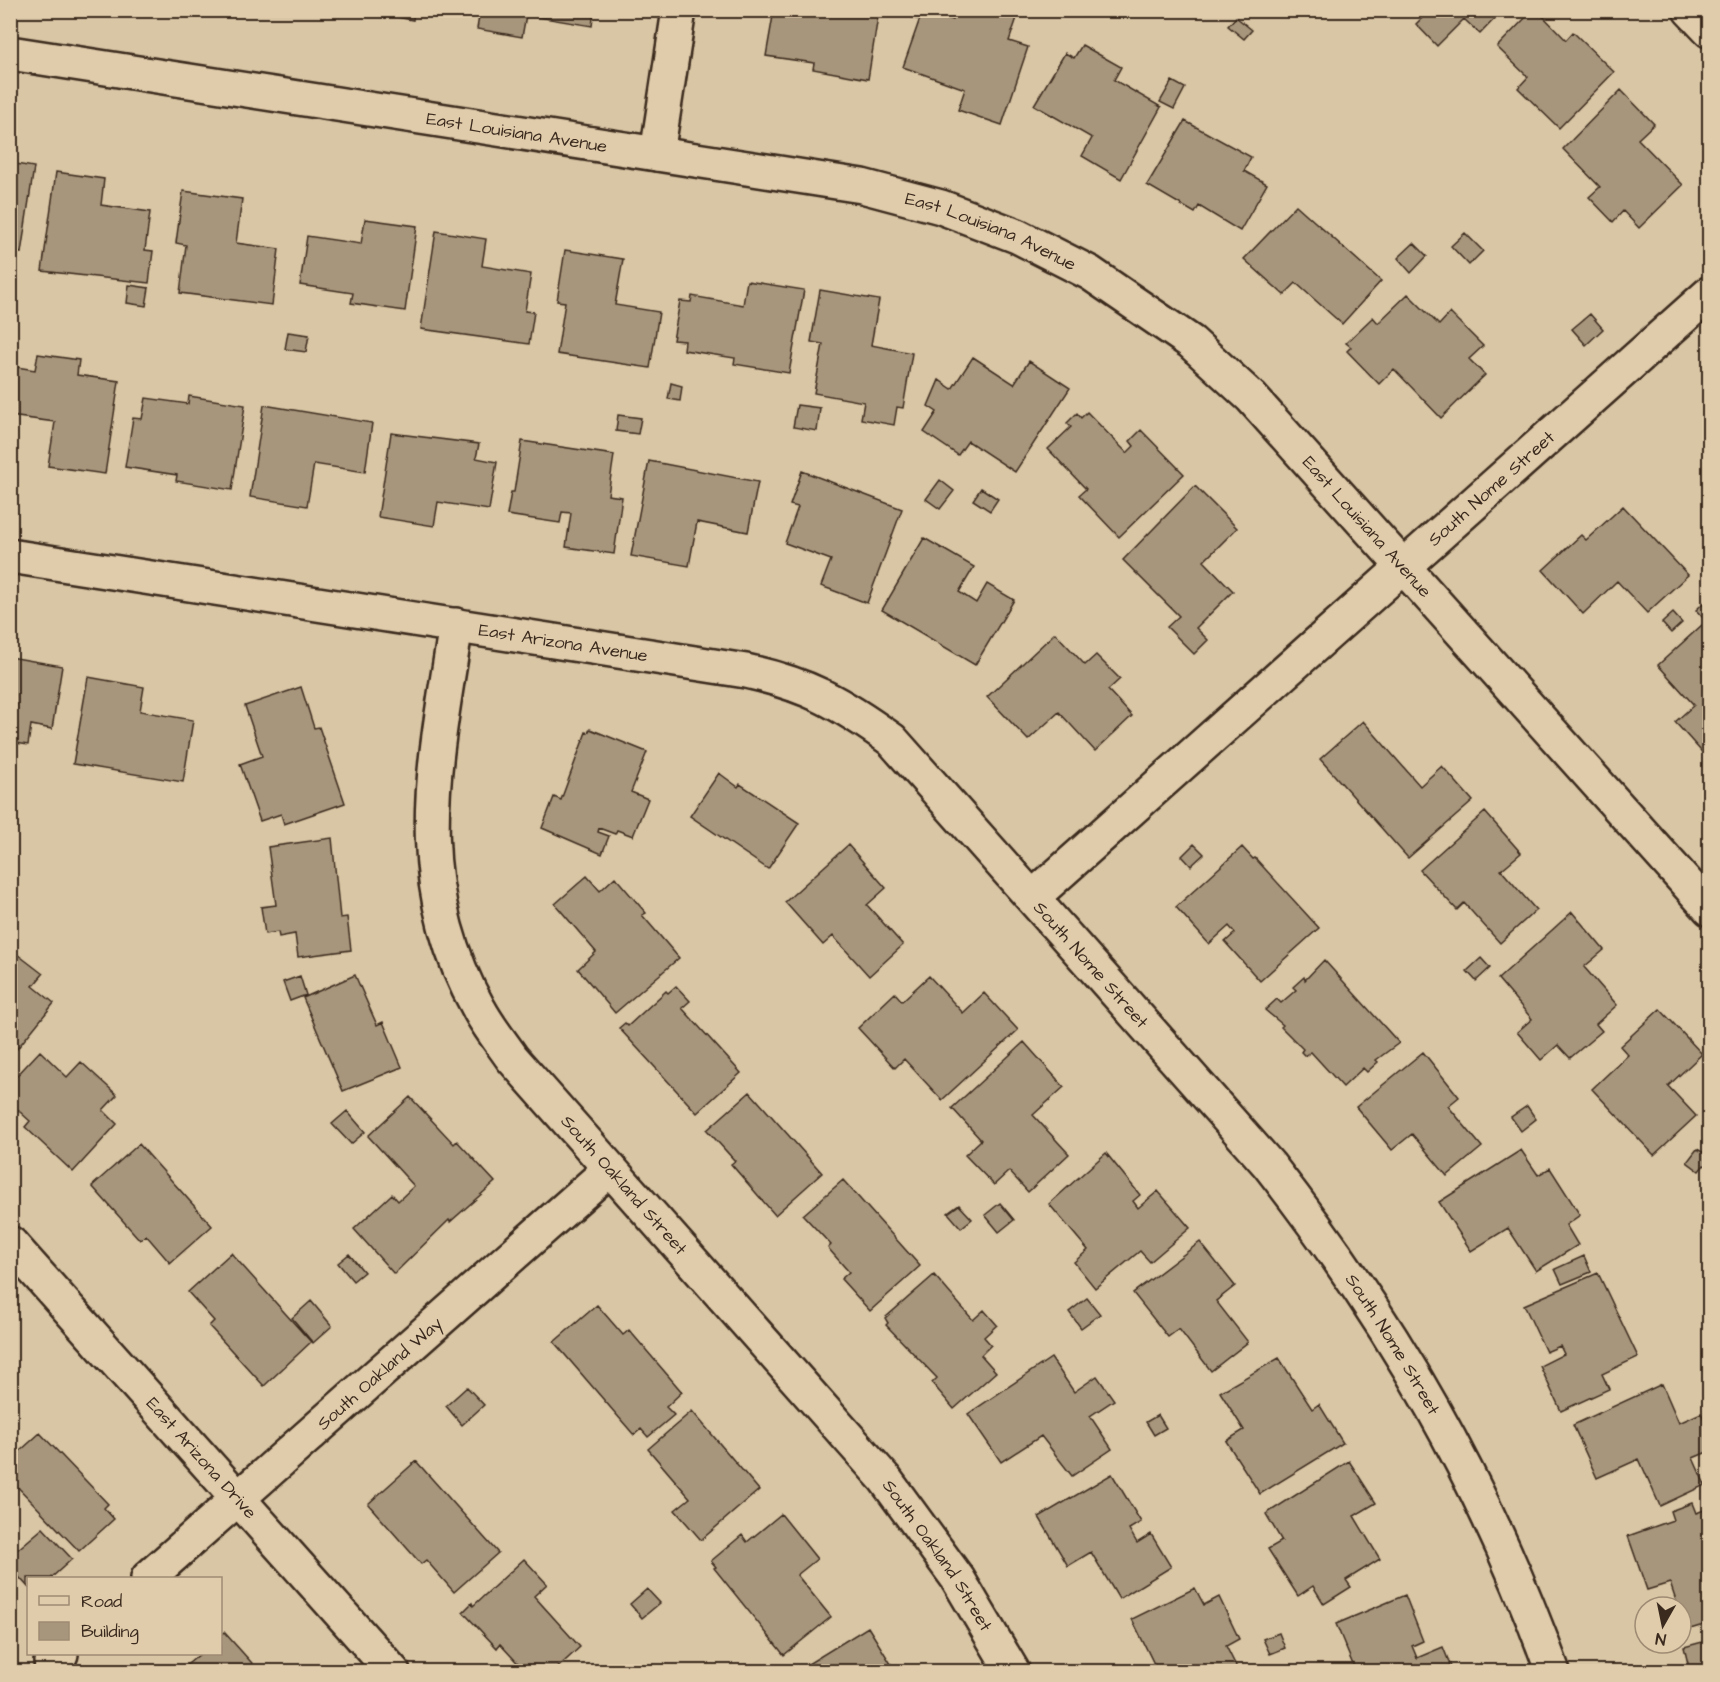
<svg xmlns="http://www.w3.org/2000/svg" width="1720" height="1682" viewBox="0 0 1720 1682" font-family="'Architects Daughter',sans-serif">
<rect width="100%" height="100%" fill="#d9c6a5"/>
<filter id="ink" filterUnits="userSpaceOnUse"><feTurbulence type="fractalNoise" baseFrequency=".0167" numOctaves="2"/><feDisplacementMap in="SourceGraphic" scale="12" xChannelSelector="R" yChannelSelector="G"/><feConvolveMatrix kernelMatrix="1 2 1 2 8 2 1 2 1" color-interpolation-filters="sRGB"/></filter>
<g filter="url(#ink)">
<path fill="#a8967c" stroke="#3b2a1e" stroke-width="1.5" d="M 359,10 L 414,10 L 413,20 Z
M 480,10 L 594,10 L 592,26 L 526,15 L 522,37 L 477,29 Z
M 774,10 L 879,10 L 868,79 L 813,69 L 814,63 L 766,56 Z
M 896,10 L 920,10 L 917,19 L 896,13 Z
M 923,10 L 953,20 L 956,10 L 1019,12 L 1009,41 L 1028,47 L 1002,125 L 958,110 L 965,89 L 903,67 Z
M 1430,10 L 1503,10 L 1480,34 L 1464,19 L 1437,46 L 1416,24 Z
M 1533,10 L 1537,10 L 1566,40 L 1573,32 L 1614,72 L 1559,128 L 1518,88 L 1528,77 L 1497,47 Z
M 1236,17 L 1252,30 L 1244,39 L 1228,26 Z
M 1082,45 L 1121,67 L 1114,80 L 1161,107 L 1121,179 L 1082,156 L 1092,138 L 1034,105 L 1065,53 L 1074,58 Z
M 1172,81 L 1185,88 L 1174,109 L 1160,102 Z
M 1621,90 L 1654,124 L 1638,139 L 1683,185 L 1639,228 L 1623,211 L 1613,222 L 1589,197 L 1600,187 L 1563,149 Z
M 1185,121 L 1251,157 L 1244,171 L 1267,184 L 1240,231 L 1199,206 L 1195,213 L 1147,185 Z
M 10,163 L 34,167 L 21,253 L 10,251 Z
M 56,172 L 104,179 L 101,205 L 150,212 L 145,250 L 153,251 L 149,283 L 42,271 Z
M 183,191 L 242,199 L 236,243 L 279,249 L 272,305 L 180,293 L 186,245 L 176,243 Z
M 1296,205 L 1381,281 L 1342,324 L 1296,283 L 1284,295 L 1244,259 Z
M 365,219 L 417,226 L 405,311 L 351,303 L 353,293 L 300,285 L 307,236 L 361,244 Z
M 436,231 L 486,239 L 482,266 L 531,274 L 525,311 L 534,312 L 529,344 L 421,329 Z
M 1465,233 L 1483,251 L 1469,265 L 1451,246 Z
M 1414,243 L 1427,256 L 1411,273 L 1398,258 Z
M 565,250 L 623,259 L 615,305 L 659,312 L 650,368 L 557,354 L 565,302 L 557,301 Z
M 747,281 L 804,290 L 789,373 L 734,364 L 735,358 L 684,350 L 685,341 L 673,340 L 680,301 L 691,302 L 692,296 L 743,305 Z
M 129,285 L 149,288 L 146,306 L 127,303 Z
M 820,290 L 879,300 L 871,345 L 912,353 L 903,408 L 897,407 L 894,425 L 861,419 L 864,402 L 814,393 L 823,344 L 811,342 Z
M 1408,294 L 1439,325 L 1450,313 L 1483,346 L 1469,359 L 1485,375 L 1441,418 L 1394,369 L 1379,384 L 1347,351 L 1351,347 L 1346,343 L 1373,317 L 1378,323 Z
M 1590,314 L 1603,329 L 1586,345 L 1572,329 Z
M 288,332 L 309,335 L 306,352 L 285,349 Z
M 38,354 L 79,360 L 77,375 L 119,381 L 105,474 L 48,466 L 55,422 L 10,416 L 10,366 L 35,370 Z
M 973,357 L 1014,384 L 1029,361 L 1070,388 L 1015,472 L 968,441 L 958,455 L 924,432 L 937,412 L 928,406 L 939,380 L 952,389 Z
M 671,383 L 682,386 L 680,401 L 668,399 Z
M 189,396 L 245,405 L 232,490 L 176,481 L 177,475 L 125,467 L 133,418 L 142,419 L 146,398 L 188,404 Z
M 264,405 L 372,423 L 365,472 L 314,464 L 307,506 L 250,497 Z
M 797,405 L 820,408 L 817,431 L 793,427 Z
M 1087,412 L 1127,453 L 1134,446 L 1130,441 L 1141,430 L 1184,474 L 1119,537 L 1079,495 L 1086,489 L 1048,449 L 1071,427 L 1067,423 L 1077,413 L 1081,418 Z
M 618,415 L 641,418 L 638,434 L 616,431 Z
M 391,433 L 479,444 L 476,458 L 497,462 L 489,510 L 438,502 L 434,526 L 378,517 Z
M 522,441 L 614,455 L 608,495 L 622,497 L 614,554 L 566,547 L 571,513 L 562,512 L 560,523 L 507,515 L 511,492 L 514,492 Z
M 649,461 L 758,482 L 748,532 L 697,522 L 689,566 L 631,556 Z
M 802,471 L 902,509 L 867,603 L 821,586 L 831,560 L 785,543 L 798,507 L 790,505 Z
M 940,480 L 954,491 L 940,509 L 926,499 Z
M 1195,486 L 1237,528 L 1204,561 L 1233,591 L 1196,628 L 1208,640 L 1194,654 L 1167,627 L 1179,616 L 1123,560 Z
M 981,488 L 998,499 L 990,511 L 973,500 Z
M 1623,506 L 1688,575 L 1647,613 L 1617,581 L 1583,614 L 1543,570 L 1581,535 L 1586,540 Z
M 924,538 L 974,567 L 959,592 L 976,603 L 987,584 L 1014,600 L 975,665 L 882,610 Z
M 1710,597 L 1710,614 L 1704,619 L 1696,610 Z
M 1673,613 L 1682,623 L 1671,633 L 1662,623 Z
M 1710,623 L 1710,761 L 1675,722 L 1694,705 L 1658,665 L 1702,625 L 1705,627 Z
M 1055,633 L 1085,665 L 1096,655 L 1120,679 L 1108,690 L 1132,716 L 1095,751 L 1059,712 L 1028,740 L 987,697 Z
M 10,657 L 62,666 L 52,729 L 31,725 L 28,745 L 10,742 Z
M 88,677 L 144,687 L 140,711 L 193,720 L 183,782 L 73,764 Z
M 301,687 L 314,728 L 319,727 L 345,803 L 284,824 L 281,814 L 260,821 L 240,764 L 262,756 L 245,706 Z
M 1363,721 L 1420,786 L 1442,766 L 1473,801 L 1408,858 L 1320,759 Z
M 590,729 L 647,752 L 631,792 L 648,799 L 633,836 L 617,830 L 615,834 L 599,828 L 598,832 L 609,836 L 602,854 L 542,828 L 554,797 L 561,800 L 586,732 L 588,733 Z
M 719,773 L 738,787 L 740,784 L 799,823 L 768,869 L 690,816 Z
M 1485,812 L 1521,853 L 1501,870 L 1536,910 L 1500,943 L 1464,903 L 1457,910 L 1420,870 Z
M 332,838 L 340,918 L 347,917 L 351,950 L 298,957 L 295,934 L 279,937 L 278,932 L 265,934 L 261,907 L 276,905 L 268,847 Z
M 1194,844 L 1204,854 L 1191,866 L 1182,856 Z
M 848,845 L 886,888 L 867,905 L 903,945 L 869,976 L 833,936 L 823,945 L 785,902 Z
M 1242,847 L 1253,859 L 1255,858 L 1319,928 L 1260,981 L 1225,942 L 1235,933 L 1229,926 L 1209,944 L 1176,907 Z
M 587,876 L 600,891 L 615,877 L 646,913 L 642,915 L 679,958 L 615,1013 L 578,969 L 596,952 L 555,904 Z
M 1572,912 L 1604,950 L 1584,967 L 1617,1005 L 1596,1024 L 1602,1031 L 1570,1058 L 1558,1045 L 1541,1060 L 1517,1032 L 1532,1019 L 1498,979 Z
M 13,951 L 43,974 L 33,986 L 54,1003 L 17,1049 L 10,1043 L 10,954 Z
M 1481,958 L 1490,968 L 1476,981 L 1467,971 Z
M 1324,960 L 1399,1043 L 1376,1060 L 1378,1062 L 1367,1072 L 1363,1068 L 1343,1087 L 1311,1052 L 1305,1056 L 1301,1052 L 1303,1049 L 1281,1027 L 1283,1025 L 1265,1010 L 1277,999 L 1281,1003 L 1296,990 L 1293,987 L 1304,977 L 1305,980 Z
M 355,975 L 377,1025 L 383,1022 L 402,1067 L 343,1091 L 303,998 Z
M 300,976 L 306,995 L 290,1001 L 283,982 Z
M 929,976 L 963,1013 L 984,993 L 1018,1030 L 942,1100 L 904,1059 L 895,1068 L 858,1028 L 895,993 L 902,1001 Z
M 676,986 L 690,1001 L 682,1008 L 741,1073 L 697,1113 L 619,1028 L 625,1023 L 628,1026 L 666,991 L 668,993 Z
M 1660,1009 L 1702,1054 L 1668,1086 L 1696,1116 L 1654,1155 L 1592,1089 L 1628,1055 L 1620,1046 Z
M 1024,1042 L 1064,1087 L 1033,1115 L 1069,1154 L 1028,1192 L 1009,1171 L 994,1185 L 965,1155 L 981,1140 L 952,1108 Z
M 40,1051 L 67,1077 L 81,1062 L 117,1095 L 103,1110 L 117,1124 L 73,1172 L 25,1127 L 30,1121 L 10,1103 L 10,1083 Z
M 1423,1052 L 1459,1097 L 1448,1106 L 1482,1147 L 1447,1176 L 1412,1134 L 1392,1150 L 1356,1107 Z
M 750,1092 L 822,1173 L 775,1215 L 731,1164 L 735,1161 L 707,1130 Z
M 410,1097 L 454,1144 L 457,1141 L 495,1182 L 450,1222 L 449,1220 L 394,1274 L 354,1229 L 392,1194 L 398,1201 L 414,1186 L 368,1136 Z
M 1527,1106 L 1536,1119 L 1521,1131 L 1511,1117 Z
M 347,1111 L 365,1132 L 351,1144 L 332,1124 Z
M 139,1144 L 212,1226 L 170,1263 L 146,1235 L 140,1240 L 92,1186 Z
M 1697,1149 L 1710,1156 L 1710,1169 L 1704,1165 L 1699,1171 L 1687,1162 Z
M 1521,1150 L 1538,1175 L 1550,1168 L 1580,1215 L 1566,1225 L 1578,1245 L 1536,1271 L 1508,1228 L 1471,1251 L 1439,1202 Z
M 1106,1153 L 1140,1195 L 1133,1201 L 1138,1208 L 1158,1191 L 1190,1228 L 1150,1262 L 1140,1251 L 1095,1288 L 1074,1262 L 1088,1250 L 1049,1204 Z
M 843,1180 L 920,1266 L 870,1311 L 841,1279 L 849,1272 L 828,1248 L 831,1245 L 803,1215 Z
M 1000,1203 L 1014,1220 L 999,1232 L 985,1215 Z
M 959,1205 L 972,1219 L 961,1228 L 948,1213 Z
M 1200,1242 L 1235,1286 L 1216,1301 L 1248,1342 L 1211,1371 L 1179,1329 L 1168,1337 L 1133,1293 Z
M 231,1253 L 311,1342 L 264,1386 L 209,1326 L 214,1321 L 188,1292 Z
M 349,1254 L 364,1272 L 353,1281 L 338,1263 Z
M 1584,1256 L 1591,1272 L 1562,1284 L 1555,1269 Z
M 1598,1273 L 1638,1357 L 1602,1374 L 1609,1389 L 1561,1411 L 1540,1366 L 1564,1354 L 1560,1346 L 1546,1352 L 1524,1305 Z
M 934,1275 L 973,1320 L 984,1310 L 997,1325 L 984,1337 L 991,1345 L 981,1355 L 996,1372 L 954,1409 L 932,1383 L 937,1378 L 886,1325 L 888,1323 L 885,1318 Z
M 1087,1298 L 1100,1314 L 1081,1328 L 1069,1312 Z
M 311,1301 L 332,1326 L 313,1343 L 292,1318 Z
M 597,1305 L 623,1335 L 629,1330 L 682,1392 L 666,1407 L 674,1415 L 648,1437 L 641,1429 L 634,1435 L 554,1342 Z
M 1051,1358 L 1074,1392 L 1097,1376 L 1114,1400 L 1090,1416 L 1112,1449 L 1072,1476 L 1041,1436 L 1001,1462 L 968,1414 Z
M 1279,1358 L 1312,1409 L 1319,1404 L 1343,1443 L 1260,1494 L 1226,1441 L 1244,1430 L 1220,1392 Z
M 1662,1384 L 1679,1423 L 1701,1413 L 1710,1430 L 1710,1451 L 1693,1458 L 1705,1485 L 1660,1506 L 1639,1459 L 1597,1478 L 1573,1425 Z
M 467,1387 L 484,1405 L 462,1425 L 446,1406 Z
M 692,1411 L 759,1490 L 701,1540 L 675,1510 L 690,1498 L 648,1449 Z
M 1158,1415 L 1166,1428 L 1154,1435 L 1146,1422 Z
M 40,1433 L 108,1504 L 104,1508 L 114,1519 L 79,1551 L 10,1479 L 10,1460 Z
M 416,1461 L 498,1553 L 454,1592 L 426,1560 L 421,1564 L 368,1504 Z
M 1349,1461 L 1376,1503 L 1354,1516 L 1380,1559 L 1346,1580 L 1351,1587 L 1324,1604 L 1313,1586 L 1298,1596 L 1268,1549 L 1282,1541 L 1266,1514 Z
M 1112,1474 L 1141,1522 L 1129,1529 L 1137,1543 L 1151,1534 L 1171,1567 L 1119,1599 L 1091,1552 L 1068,1566 L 1039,1517 Z
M 1692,1503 L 1696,1513 L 1710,1508 L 1710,1623 L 1687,1630 L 1681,1607 L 1678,1607 L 1670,1583 L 1647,1590 L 1628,1536 L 1673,1520 L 1670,1511 Z
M 781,1514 L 817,1559 L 797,1575 L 831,1617 L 784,1655 L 714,1568 L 716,1567 L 711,1561 L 742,1535 L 747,1542 Z
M 43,1528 L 72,1559 L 51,1578 L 28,1578 L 28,1587 L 10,1567 L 10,1556 Z
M 524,1559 L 547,1584 L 534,1596 L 580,1647 L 553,1672 L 526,1672 L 500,1644 L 497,1648 L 463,1612 L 472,1603 L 473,1606 Z
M 1195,1588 L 1204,1605 L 1219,1597 L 1239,1639 L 1226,1646 L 1239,1672 L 1138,1672 L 1154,1664 L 1132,1619 Z
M 647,1589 L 660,1603 L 642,1618 L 630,1604 Z
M 1405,1595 L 1423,1641 L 1412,1646 L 1417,1658 L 1443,1647 L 1453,1672 L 1356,1672 L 1336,1624 Z
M 868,1627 L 896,1672 L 795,1672 Z
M 224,1632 L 260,1672 L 184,1672 L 182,1669 L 200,1654 L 220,1654 L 220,1635 Z
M 1279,1633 L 1285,1648 L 1270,1654 L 1263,1639 Z
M 1706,1641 L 1710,1642 L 1710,1672 L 1690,1672 L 1684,1647 Z"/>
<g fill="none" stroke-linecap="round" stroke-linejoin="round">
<defs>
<g id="street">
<path d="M 1690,10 L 1710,31"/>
<path id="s1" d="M 10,53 L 862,186 L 941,207 L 1017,236 L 1090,273 L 1191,342 L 1251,397 L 1710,909"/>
<path d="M 657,154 L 679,10"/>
<path id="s2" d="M 10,556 L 746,671 C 809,685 839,702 892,740 L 1269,1165 C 1394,1325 1483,1480 1553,1672"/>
<path id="s3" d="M 456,625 C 435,762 406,879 479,1009 C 488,1026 501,1042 512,1058 L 885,1479 L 958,1579 L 1013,1672"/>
<path id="s4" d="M 1033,897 L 1710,293"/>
<path id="s5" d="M 10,1243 L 393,1672"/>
<path id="s6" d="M 148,1578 L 610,1169"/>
<path d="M 51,1662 L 61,1654"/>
</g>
</defs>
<use href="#street" stroke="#3b2a1e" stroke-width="38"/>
<use href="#street" stroke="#e0ccab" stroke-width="33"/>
</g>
</g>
<g text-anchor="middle" stroke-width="4.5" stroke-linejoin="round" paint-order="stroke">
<g font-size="18" fill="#3b2a1e" stroke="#e0ccab">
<text dy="6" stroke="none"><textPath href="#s1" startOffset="513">East Louisiana Avenue</textPath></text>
<text dy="6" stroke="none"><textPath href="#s1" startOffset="999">East Louisiana Avenue</textPath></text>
<text dy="6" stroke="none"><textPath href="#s4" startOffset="614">South Nome Street</textPath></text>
<text dy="6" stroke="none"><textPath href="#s1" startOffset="1485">East Louisiana Avenue</textPath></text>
<text dy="6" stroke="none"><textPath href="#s2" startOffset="560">East Arizona Avenue</textPath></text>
<text dy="6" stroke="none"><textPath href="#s2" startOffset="1208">South Nome Street</textPath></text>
<text dy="6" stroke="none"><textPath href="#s3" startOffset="622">South Oakland Street</textPath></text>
<text dy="6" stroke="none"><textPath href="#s2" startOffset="1694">South Nome Street</textPath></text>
<text dy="6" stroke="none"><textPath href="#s6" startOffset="309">South Oakland Way</textPath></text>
<text dy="6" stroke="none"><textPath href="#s5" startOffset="288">East Arizona Drive</textPath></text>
<text dy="6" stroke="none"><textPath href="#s3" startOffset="1108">South Oakland Street</textPath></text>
</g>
</g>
<rect width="1720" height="1682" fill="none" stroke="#e0ccab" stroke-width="36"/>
<rect x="18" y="18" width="1684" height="1646" fill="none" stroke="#3b2a1e" stroke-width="2" filter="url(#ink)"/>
<rect x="27" y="1577" width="195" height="78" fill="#e0ccab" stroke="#9e8b73" stroke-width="1.5"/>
<rect x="39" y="1596" width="30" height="9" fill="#e0ccab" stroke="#9e8b73" stroke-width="1.5"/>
<text x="81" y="1607" font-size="18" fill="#3b2a1e">Road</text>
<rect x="39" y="1622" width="30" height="18" fill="#a8967c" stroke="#9e8b73" stroke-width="1.5"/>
<text x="81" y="1637" font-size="18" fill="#3b2a1e">Building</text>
<g transform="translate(1663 1625) rotate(189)"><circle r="28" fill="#e0ccab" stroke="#9e8b73" stroke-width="1.5"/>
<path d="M0-4.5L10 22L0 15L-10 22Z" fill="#3b2a1e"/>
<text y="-9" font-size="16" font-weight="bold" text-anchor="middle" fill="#3b2a1e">N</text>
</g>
</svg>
